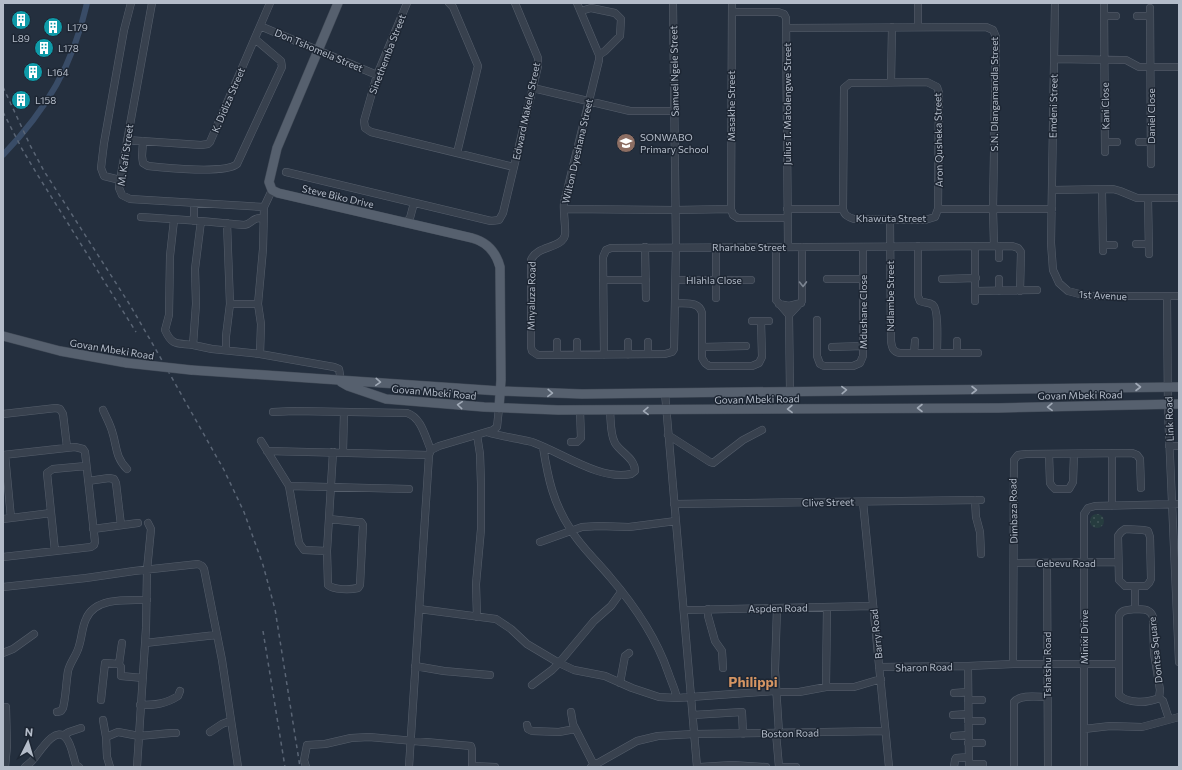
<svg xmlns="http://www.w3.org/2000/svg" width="1182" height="770" viewBox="0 0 1182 770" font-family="Commissioner,sans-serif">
<defs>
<pattern id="park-dots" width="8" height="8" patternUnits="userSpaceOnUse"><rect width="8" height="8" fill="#263c3f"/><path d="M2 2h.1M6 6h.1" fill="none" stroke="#435659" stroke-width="1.8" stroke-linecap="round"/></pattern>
</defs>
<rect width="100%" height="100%" fill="#242f3e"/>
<path fill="url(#park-dots)" d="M1090 521a7 7 0 1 1 14 0a7 7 0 1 1-14 0Z"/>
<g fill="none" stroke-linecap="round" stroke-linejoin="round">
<path stroke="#394c67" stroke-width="6" d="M 3,155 C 47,109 73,65 87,3"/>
<defs>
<path id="minor" d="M 152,3 L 120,180 L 119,188 L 122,195 L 130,199 L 264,207 L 272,190
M 407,3 L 377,75 L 364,121 L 365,128 L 371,132 L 514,167
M 449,3 L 453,7 L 478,66 L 457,153
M 577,3 L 599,55 L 599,60 L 564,203 C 563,213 566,227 565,235 C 562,249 537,245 531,260 L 531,347 L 532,351 L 538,355 L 665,354 L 672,352 L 674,349 L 676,247 L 673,3
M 732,3 L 731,209 L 733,215 L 738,218 L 787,218
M 918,3 L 918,27
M 1055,3 L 1051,243 L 1053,270 L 1059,283 L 1068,291 L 1087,296 L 1179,296
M 1104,5 L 1105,152
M 1150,8 L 1151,164
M 581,11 L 591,8 L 615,13 L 621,19 L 620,36 L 605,51 L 599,55
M 732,12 L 778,12 L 784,14 L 786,18 L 788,247
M 1104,16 L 1116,16
M 1137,16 L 1150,16
M 260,26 L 377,75
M 787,28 L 986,27 L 993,30 L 996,37 L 993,209 L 994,246
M 1054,59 L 1121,60 L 1126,60 L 1139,67 L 1179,67
M 891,82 L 892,27
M 927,82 L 937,87 L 939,93 L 938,209 L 935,217 L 925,220 L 854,219 C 848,217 844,215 843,209 L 844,88 L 850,83 Z
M 533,88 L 630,111 L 674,111
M 127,140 L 201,145 L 208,144 L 210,142 L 270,3
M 143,141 L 142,156 L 143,163 L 148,166 C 165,168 226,174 237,164 L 282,67 L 281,61 L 255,39
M 1105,142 L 1117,142
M 1139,142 L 1151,142
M 286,172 L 491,221 L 499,220 L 503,213 L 538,66 L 538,58 L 515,3
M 120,180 L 104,176 L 101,168 L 104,143 L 124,30 L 131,3
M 1052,190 L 1113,189 L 1120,191 L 1137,198 L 1179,198
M 1102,190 L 1103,251
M 1148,198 L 1149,254
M 564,209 L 675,210 L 731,209
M 787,209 L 843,209
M 938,209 L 1052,209
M 141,217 L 201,221 L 195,269 L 196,304 L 193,345 C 177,343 172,346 165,330 L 169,315 L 170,256 L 174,220
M 890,219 L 891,341 C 892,348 893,352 900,353 L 978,353
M 194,221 L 194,203
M 201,221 L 244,225 C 253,224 251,217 263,218
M 405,223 L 410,218 L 414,203
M 1136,244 L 1149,244
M 1103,245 L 1114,245
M 918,246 L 918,296 L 920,301 C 924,303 929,302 933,305 C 939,310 937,344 937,353
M 975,246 L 975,301
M 645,247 L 646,298
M 716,247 L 716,298
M 776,247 L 776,300 L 789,315 L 790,392
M 999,258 L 999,246
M 827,279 L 863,279
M 942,279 L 976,278
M 999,279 L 999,291
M 603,280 L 646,280
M 676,280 L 751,280
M 975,291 L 1037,290
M 1167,296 L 1168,411 L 1179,662
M 676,303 C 686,304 699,301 702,313 L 702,358 L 705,363 L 709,366 L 752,366 L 759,363 L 762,357 L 761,321
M 230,304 L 258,304
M 779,304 L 789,306 L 801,303
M 789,315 L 802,301 L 802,247
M 817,320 L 817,356 L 820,364 L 824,366 L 853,366 L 860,363 L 863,356 L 863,247
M 752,321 L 769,321
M 957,341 L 957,353
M 557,342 L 557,355
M 577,342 L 577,354
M 628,342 L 628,355
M 648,342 L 648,354
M 193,345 L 212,349 L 260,354 L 261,324 L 258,304 L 263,249 L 264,207
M 702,347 L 746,346
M 832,347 L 863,346
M 226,350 L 226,336 L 230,304 L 227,223
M 914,353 L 915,341
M 260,354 L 334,367 L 339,369 L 340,375
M 604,355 L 603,257 L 606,250 L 611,248 L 1012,246 L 1018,248 L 1021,252 L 1020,291
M 665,393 L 697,767
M 103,410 C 106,417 110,424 112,431 C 117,446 115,457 127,469
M 273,412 L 294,411 L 407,413 C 422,418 425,437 431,450
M 3,414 L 56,408 L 60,409 L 63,414 L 67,447
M 487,432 C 502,437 517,438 532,442 C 561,452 600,481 631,474 L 635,471 C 635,458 621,453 615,443 C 610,434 611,421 610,411
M 477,435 L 480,454 L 481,484 L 481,529 L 476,584 L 477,617
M 668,435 L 710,462 L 713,463 L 743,440 L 762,430
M 261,441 L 289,486 L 299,543 L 304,550 L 327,551 L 333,452
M 571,442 L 577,442 L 581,438 L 580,411
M 1169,446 L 1179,446
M 543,447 C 548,478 553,503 571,530 C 581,547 597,561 610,577 C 634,605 656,637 668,672 C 671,681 675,689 677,698
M 267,451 L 429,455
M 343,452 L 344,412
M 1112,453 L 1112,506
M 1049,454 L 1050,483 L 1052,486 L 1055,489 L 1069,489 L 1073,482 L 1074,454
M 3,455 L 75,447 L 83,449 L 85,452 L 95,542 L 94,545 L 91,547 L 3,557
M 5,455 L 11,518
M 88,481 L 109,478 L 114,479 L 116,483 L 121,525
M 289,486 L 409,489
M 975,500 L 976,517 L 980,532 L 981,554
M 863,502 L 889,767
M 674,504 L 981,500
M 3,519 L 51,513
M 93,529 L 138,523
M 1125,529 L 1143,530 L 1148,531 L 1150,537 L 1151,579 L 1149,583 L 1146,586 L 1125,586 L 1119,580 L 1118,536 L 1121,532 Z
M 540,542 L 582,527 L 599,526 L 629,527 L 676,521
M 55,551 L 47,473 L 53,469 L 86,466
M 327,551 L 328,585 C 334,590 350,590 358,588 L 360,585 L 363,525 L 361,522 L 358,522 L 329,519
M 1014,563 L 1118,562
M 1047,563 L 1048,767
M 3,587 L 86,578 L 134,571 L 198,564 L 202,566 L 204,569 L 222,660 L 238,767
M 777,608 L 775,670 L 779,733
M 419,609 L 496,619 L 511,629 L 527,644 L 559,663 L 574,670 L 605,676 L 632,688 L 659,697 L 677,698 L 774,691 L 781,692 L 799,692 L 826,687 L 854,687 L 881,679
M 708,609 L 708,616 L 715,641 L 722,651 L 723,668
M 1135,609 C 1143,610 1150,608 1153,617 L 1154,653 L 1160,690 L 1159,698 C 1148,703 1128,704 1119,695 L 1119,616 C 1122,609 1128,610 1135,609 Z
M 1135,609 L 1135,586
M 684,610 L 873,606
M 122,643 L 119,664 L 121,667 L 121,676 L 143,678
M 145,643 L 216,635
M 3,653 L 13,649 L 34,634
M 1013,664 L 1014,460 L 1018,455 L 1026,454 L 1132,453 L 1137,455 L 1140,459 L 1141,488
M 415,666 L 444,671 L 490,675
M 968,666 L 969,767
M 879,667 L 968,666 L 1013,664 L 1119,664
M 620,683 L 625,656 L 629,653
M 532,685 L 552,670 L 559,663 L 594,621 L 611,606 L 621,592
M 826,687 L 827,607
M 954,693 L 968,692
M 1159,698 L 1163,701 L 1169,719
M 101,700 L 105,663 L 119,664
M 968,700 L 982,700
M 140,705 C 155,705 166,704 178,696 L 180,691
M 57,712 L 61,711 L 63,708 C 66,696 66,683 68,671 C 70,662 77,655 79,646 C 82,637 82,627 86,619 C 95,597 128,600 147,600
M 571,712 L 573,724 L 595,767
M 693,715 L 742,712 L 743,734
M 953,715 L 968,714
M 103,720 L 106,737 L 118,732 L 139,736 L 171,733 L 176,733
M 968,721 L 982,721
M 527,725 L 528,729 L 532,731 L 559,732 L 575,729
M 1084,729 L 1110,726 L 1142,727 L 1179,717
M 210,732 L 222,724 L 230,721
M 776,733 L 779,767
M 64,735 L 69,732 L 81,728
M 954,736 L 968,735
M 106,737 L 107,757 L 110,767
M 968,743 L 982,743
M 969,764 L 983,764
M 472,766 L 495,767
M 5,767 L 7,746 L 6,707
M 25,767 C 27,765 30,763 32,761 C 38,755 55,724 66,738 C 72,745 73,757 76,765 L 79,767
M 137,767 L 146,628 L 147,570 L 151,529 L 148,523
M 306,767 L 304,760 L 307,745 L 325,744 L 351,738 L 369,737 L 471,746 L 472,750 L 472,767
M 409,767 L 429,455 L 431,450 L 439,446 L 493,430 L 497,427 L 499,408
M 591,767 L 637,741 L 658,736 L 694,734 L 885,731
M 700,767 L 732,765 L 766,767
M 781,767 L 796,767
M 954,767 L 955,760 L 956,758 L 969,757
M 1014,767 L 1014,702 C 1020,694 1038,697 1047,697
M 1084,767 L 1084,514 L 1088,508 L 1095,506 L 1179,504"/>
<path id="major" d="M 338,3 L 277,148 L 269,182 L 272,190 L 278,193 L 472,238 C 487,242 496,252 500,267 L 501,380 L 499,408
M 3,336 L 60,351 L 127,363
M 191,370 L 500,391 L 582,394 L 1179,387
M 341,382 L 348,386 L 386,399 L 484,407 L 558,410 L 998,408 L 1179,404"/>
</defs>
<use href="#minor" stroke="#565f6c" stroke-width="8"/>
<use href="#major" stroke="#414a57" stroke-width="10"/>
<use href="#minor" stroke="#38414e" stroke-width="7"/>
<use href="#major" stroke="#56606e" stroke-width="9"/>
<path stroke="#5a6575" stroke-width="1.5" stroke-dasharray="4 4" stroke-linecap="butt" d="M 3,87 L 30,145 L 44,171 L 130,305 L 159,355 L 224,470 L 244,512 L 263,565 L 275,609 L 300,767
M 3,112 L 22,149 L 37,174 L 136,332
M 263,631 L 285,767"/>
<defs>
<path id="major-bridge" d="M 127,363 L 191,370"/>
</defs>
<use href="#major-bridge" stroke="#414a57" stroke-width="10" stroke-linecap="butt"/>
<use href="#major-bridge" stroke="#56606e" stroke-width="9"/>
</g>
<defs><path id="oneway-chevron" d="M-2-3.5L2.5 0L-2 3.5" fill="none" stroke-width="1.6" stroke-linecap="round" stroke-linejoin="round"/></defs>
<use stroke="#7c8592" href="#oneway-chevron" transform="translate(803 284) rotate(89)"/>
<g stroke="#a1aab7">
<use href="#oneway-chevron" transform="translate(378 382) rotate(4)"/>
<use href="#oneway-chevron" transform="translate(1138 387)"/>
<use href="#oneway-chevron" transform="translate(844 390) rotate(-2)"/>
<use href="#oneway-chevron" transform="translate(974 390)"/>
<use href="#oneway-chevron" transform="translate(550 393) rotate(2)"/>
<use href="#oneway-chevron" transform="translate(460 405) rotate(-175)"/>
<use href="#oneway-chevron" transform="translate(1050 407) rotate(179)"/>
<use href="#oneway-chevron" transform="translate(920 408) rotate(180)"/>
<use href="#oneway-chevron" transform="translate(790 409) rotate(179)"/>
<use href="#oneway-chevron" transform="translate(646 411) rotate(179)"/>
</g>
<defs>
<symbol id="building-disc" viewBox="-11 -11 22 22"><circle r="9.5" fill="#0f9aa8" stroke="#1d2633"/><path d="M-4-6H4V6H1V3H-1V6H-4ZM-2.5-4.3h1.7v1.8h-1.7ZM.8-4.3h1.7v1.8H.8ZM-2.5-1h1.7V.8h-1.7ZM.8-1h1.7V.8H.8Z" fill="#fff"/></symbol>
<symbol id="school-disc" viewBox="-11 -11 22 22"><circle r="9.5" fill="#8d6e63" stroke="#1d2633"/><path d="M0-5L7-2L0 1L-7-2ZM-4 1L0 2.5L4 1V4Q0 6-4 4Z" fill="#fff"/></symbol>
</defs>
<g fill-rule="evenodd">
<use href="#building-disc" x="10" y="9" width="22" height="22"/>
<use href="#building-disc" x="42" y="16" width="22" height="22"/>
<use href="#building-disc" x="33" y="37" width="22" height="22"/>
<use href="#building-disc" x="22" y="61" width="22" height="22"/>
<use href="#building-disc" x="10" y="89" width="22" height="22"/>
<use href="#school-disc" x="615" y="132" width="22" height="22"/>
</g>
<g text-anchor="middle" stroke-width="3" stroke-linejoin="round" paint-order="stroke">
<g font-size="10" fill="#b4bcc9" stroke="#1d2633" text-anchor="start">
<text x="67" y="31">L179</text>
<text x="21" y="42" text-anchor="middle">L89</text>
<text x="58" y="52">L178</text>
<text x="47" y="76">L164</text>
<text x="35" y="104">L158</text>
<text x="640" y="141">SONWABO<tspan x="640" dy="12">Primary School</tspan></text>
</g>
<g font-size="10" fill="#b4bcc9" stroke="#1d2633">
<text transform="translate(319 50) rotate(23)" y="4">Don Tshomela Street</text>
<text transform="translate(387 54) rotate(-69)" y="4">Sinethemba Street</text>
<text transform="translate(674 71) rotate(-91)" y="4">Samuel Ngele Street</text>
<text transform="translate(994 94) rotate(-90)" y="4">S.N. Dlangamandla Street</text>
<text transform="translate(228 100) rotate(-67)" y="4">K. Didiza Street</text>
<text transform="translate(787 104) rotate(-90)" y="4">Julius T. Matolengwe Street</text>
<text transform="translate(731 106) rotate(-90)" y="4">Masakhe Street</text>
<text transform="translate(1053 106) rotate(-89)" y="4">Emdeni Street</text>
<text transform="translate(1105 106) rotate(-91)" y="4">Kani Close</text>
<text transform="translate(526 111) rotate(-78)" y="4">Edward Makele Street</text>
<text transform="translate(1151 116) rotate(-90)" y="4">Daniel Close</text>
<text transform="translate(938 140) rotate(-91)" y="4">Aron Qusheka Street</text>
<text transform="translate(577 151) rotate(-77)" y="4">Wilton Dyeshana Street</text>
<text transform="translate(125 155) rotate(-82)" y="4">M. Kafi Street</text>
<text transform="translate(338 196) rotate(13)" y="4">Steve Biko Drive</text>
<text x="891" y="222">Khawuta Street</text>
<text x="749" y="251">Rharhabe Street</text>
<text x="714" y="284">Hlahla Close</text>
<text transform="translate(1103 295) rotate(3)" y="4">1st Avenue</text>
<text transform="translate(531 296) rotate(-89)" y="4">Mnyaluza Road</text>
<text transform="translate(890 296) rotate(-90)" y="4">Ndlambe Street</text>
<text transform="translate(863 312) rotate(-90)" y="4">Mdushane Close</text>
<text transform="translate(112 349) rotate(9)" y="4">Govan Mbeki Road</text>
<text transform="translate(434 392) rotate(5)" y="4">Govan Mbeki Road</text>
<text transform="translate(1080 395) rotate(-1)" y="4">Govan Mbeki Road</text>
<text transform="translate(757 399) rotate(-1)" y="4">Govan Mbeki Road</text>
<text transform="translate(1169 419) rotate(-92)" y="4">Link Road</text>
<text transform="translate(828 502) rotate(-1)" y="4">Clive Street</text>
<text transform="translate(1013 511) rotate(-91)" y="4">Dimbaza Road</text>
<text x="1066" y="567">Gebevu Road</text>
<text transform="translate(778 608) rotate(-1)" y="4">Aspden Road</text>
<text transform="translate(876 634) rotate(-96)" y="4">Barry Road</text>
<text transform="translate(1084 637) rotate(-90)" y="4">Minixi Drive</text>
<text transform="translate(1155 650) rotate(-96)" y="4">Dontsa Square</text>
<text transform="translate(1047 665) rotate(-90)" y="4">Tshatshu Road</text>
<text transform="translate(924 667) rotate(-1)" y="4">Sharon Road</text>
<text transform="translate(790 733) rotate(-1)" y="4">Boston Road</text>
</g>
<g font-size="14" font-weight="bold" fill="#d59563" stroke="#1d2633">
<text x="753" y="687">Philippi</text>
</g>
</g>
<rect width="1182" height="770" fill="none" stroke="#b4bcc9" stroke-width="8"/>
<g transform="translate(28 742) rotate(5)" stroke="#1d2633" stroke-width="3" paint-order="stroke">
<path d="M0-3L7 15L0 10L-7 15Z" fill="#b4bcc9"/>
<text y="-6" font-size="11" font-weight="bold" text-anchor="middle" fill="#b4bcc9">N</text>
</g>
</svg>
